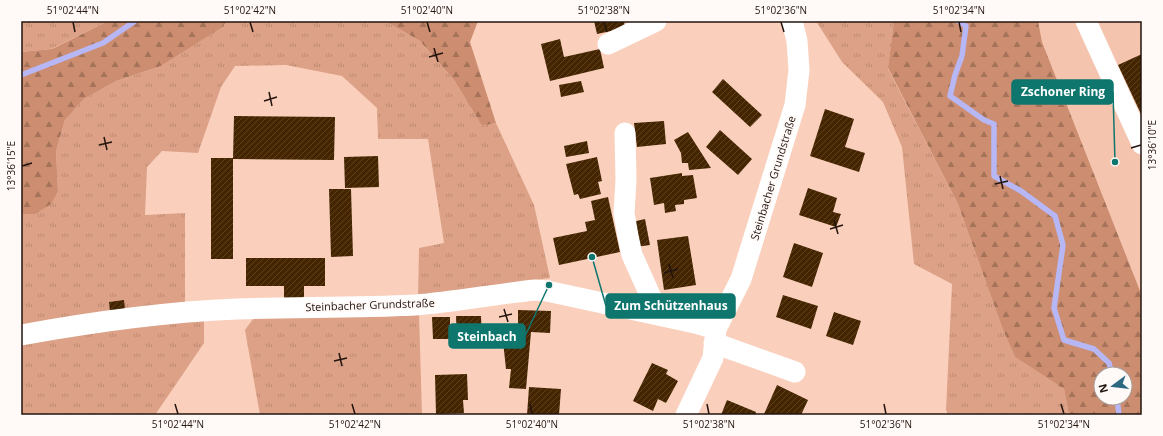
<svg xmlns="http://www.w3.org/2000/svg" width="1163" height="436" viewBox="0 0 1163 436" font-family="'Open Sans',sans-serif">
<defs>
<pattern id="grass-tufts" width="24" height="20" patternUnits="userSpaceOnUse"><rect width="24" height="20" fill="#dca186"/><path d="M3 7l-1-3M5 7V3M7 7l1-3M15 17l-1-3M17 17v-4M19 17l1-3" fill="none" stroke="#bc8a72"/></pattern>
<pattern id="forest-firs" width="22" height="20" patternUnits="userSpaceOnUse"><rect width="22" height="20" fill="#cc8d70"/><path d="M5 1l3.5 6h-7zM16 11l3.5 6h-7z" fill="#a5725a"/></pattern>
<pattern id="building-hatch" width="6" height="6" patternUnits="userSpaceOnUse"><rect width="6" height="6" fill="#442500"/><path d="M-1 1l2-2M0 6l6-6M5 7l2-2" fill="none" stroke="#5c4225"/></pattern>
</defs>
<rect width="100%" height="100%" fill="#fad0bd"/>
<path fill="#f5c4ae" d="M 1038,21 L 1142,21 L 1142,296 L 1042,42 Z"/>
<path fill="url(#grass-tufts)" d="M 21,21 L 108,21 L 51,49 L 21,52 Z
M 226,21 L 385,21 L 420,41 L 454,80 L 482,126 L 496,123 L 534,205 L 550,278 L 535,280 L 477,291 L 418,298 L 419,248 L 444,243 L 428,139 L 378,139 L 377,108 L 342,76 L 286,65 L 235,66 L 221,87 L 198,153 L 162,151 L 147,167 L 145,215 L 185,213 L 185,304 L 21,329 L 21,214 L 22,214 L 58,191 L 56,151 L 65,120 L 84,99 L 116,81 L 161,66 L 223,27 Z
M 816,21 L 894,21 L 888,69 L 958,204 L 1003,330 L 1015,357 L 1064,389 L 1069,415 L 948,415 L 946,410 L 952,284 L 914,264 L 902,147 L 883,102 L 842,62 Z
M 419,313 L 422,415 L 260,415 L 245,330 L 253,319 L 263,316 Z
M 204,318 L 204,343 L 155,415 L 21,415 L 21,340 Z"/>
<path fill="url(#forest-firs)" fill-rule="evenodd" d="M 108,21 L 226,21 L 223,27 L 161,66 L 116,81 L 84,99 L 65,120 L 56,151 L 58,191 L 51,204 L 35,214 L 22,214 L 21,52 L 52,49 Z
M 385,21 L 478,21 L 470,42 L 496,123 L 482,126 L 454,80 L 420,41 Z
M 894,21 L 1038,21 L 1042,42 L 1142,296 L 1142,415 L 1069,415 L 1064,389 L 1015,357 L 1003,330 L 958,204 L 888,68 ZM 1101,374 L 1125,374 L 1125,398 L 1101,398 Z"/>
<g fill="none" stroke-linecap="round" stroke-linejoin="round">
<path stroke="#b8b7f5" stroke-width="5.5" d="M 958,21 L 966,26 L 962,56 L 955,75 L 950,96 L 984,120 L 994,124 L 994,176 L 1021,191 L 1055,216 L 1063,245 L 1054,308 L 1064,340 L 1094,349 L 1109,363 L 1112,374
M 21,75 L 103,43 L 135,21
M 1117,398 L 1119,415"/>
</g>
<path fill="url(#building-hatch)" d="M 594,21 L 624,21 L 625,28 L 597,34 Z
M 560,39 L 564,57 L 600,49 L 604,68 L 550,81 L 541,44 Z
M 1142,54 L 1142,116 L 1118,65 Z
M 723,79 L 762,115 L 750,127 L 712,92 Z
M 581,81 L 584,92 L 561,97 L 559,85 Z
M 825,109 L 854,119 L 845,147 L 865,153 L 859,172 L 810,156 Z
M 234,116 L 335,117 L 334,160 L 233,159 Z
M 664,121 L 666,144 L 637,147 L 634,123 Z
M 720,130 L 752,159 L 738,175 L 706,147 Z
M 688,132 L 711,168 L 689,170 L 688,163 L 682,163 L 681,153 L 674,140 Z
M 587,141 L 589,153 L 566,157 L 564,146 Z
M 378,156 L 379,187 L 345,188 L 344,157 Z
M 597,157 L 602,181 L 598,182 L 601,194 L 580,199 L 578,194 L 574,195 L 566,164 Z
M 211,158 L 233,158 L 233,259 L 211,259 Z
M 682,173 L 682,176 L 693,175 L 697,198 L 684,200 L 684,204 L 675,205 L 676,211 L 665,213 L 664,203 L 654,205 L 650,178 Z
M 808,188 L 837,198 L 833,212 L 841,214 L 836,227 L 799,215 Z
M 329,189 L 351,189 L 353,256 L 331,257 Z
M 608,197 L 620,252 L 559,265 L 553,238 L 587,231 L 585,222 L 595,220 L 591,201 Z
M 645,219 L 650,245 L 636,247 L 632,222 Z
M 688,236 L 696,285 L 664,290 L 657,240 Z
M 794,243 L 823,253 L 812,287 L 783,277 Z
M 246,258 L 325,258 L 325,286 L 304,286 L 304,299 L 284,299 L 284,286 L 246,286 Z
M 783,295 L 818,306 L 811,329 L 776,317 Z
M 124,300 L 125,310 L 110,312 L 109,302 Z
M 518,310 L 551,311 L 550,333 L 531,332 L 526,389 L 509,388 L 511,369 L 506,369 L 502,332 L 518,332 Z
M 834,312 L 861,321 L 853,345 L 826,336 Z
M 456,316 L 481,316 L 482,340 L 457,341 Z
M 432,317 L 450,317 L 450,339 L 433,339 Z
M 652,363 L 668,370 L 666,374 L 678,381 L 666,403 L 658,399 L 653,411 L 633,401 Z
M 467,374 L 468,400 L 463,400 L 464,413 L 436,414 L 435,375 Z
M 777,385 L 808,400 L 801,415 L 766,415 L 764,414 Z
M 529,387 L 561,389 L 559,415 L 527,415 Z
M 727,400 L 756,412 L 755,415 L 721,415 Z"/>
<g fill="none" stroke-linecap="round" stroke-linejoin="round">
<path stroke="#fff" stroke-width="21" d="M 1086,21 L 1142,144
M 608,44 L 656,21
M 625,133 L 626,180 L 624,213 L 628,236 L 632,255 L 659,315
M 21,335 C 92,322 164,312 237,309 C 296,307 356,308 415,305 C 455,302 495,294 535,290 L 547,291 L 695,323 L 716,329
M 714,343 L 795,372
M 686,415 L 713,358 L 716,329 L 741,279 L 795,105 L 799,70 L 797,41 L 792,21"/>
</g>
<path fill="none" stroke="#23140e" stroke-width="1.5" d="M 73,22 L 75,32M 250,22 L 253,32M 427,22 L 430,32M 604,22 L 607,32M 781,22 L 784,32M 959,22 L 961,32M 434,48 L 438,62M 429,57 L 443,53M 269,92 L 272,106M 264,101 L 277,97M 104,137 L 107,150M 99,145 L 112,142M 1131,148 L 1141,145M 22,166 L 32,163M 1000,176 L 1003,189M 995,184 L 1008,181M 834,220 L 838,234M 830,229 L 843,225M 669,264 L 673,278M 664,273 L 678,269M 504,309 L 508,322M 499,317 L 512,314M 339,353 L 342,366M 334,361 L 347,358M 175,404 L 178,414M 352,404 L 355,414M 530,404 L 532,414M 707,404 L 709,414M 884,404 L 886,414M 1061,404 L 1064,414"/>
<g text-anchor="middle" stroke-width="4" stroke-linejoin="round" paint-order="stroke">
<g font-size="11" fill="#23140e" stroke="#fffaf8">
<text transform="translate(773 178) rotate(-73)" y="4">Steinbacher Grundstraße</text>
<text transform="translate(370 305) rotate(-2)" y="4">Steinbacher Grundstraße</text>
</g>
</g>
<path fill="none" stroke="#0f766e" stroke-width="1.5" d="M1115 162L1113 92M592 257L606 306M549 285L525 336"/>
<g fill="#0f766e" stroke="#fffaf8" stroke-width="1.5">
<circle cx="1115" cy="162" r="4"/>
<circle cx="592" cy="257" r="4"/>
<circle cx="549" cy="285" r="4"/>
</g>
<g fill="#0f766e" stroke="#0f766e" stroke-width="1.5">
<rect x="1012" y="80" width="101" height="24" rx="4"/>
<rect x="606" y="294" width="129" height="24" rx="4"/>
<rect x="449" y="324" width="76" height="24" rx="4"/>
</g>
<g font-size="12" text-anchor="middle" font-weight="bold" fill="#fff">
<text x="1063" y="96">Zschoner Ring</text>
<text x="671" y="310">Zum Schützenhaus</text>
<text x="487" y="341">Steinbach</text>
</g>
<rect width="1163" height="436" fill="none" stroke="#fffaf8" stroke-width="44"/>
<g transform="translate(1113 386) rotate(255)"><circle r="19" fill="#fffaf8" stroke="#a79e9a"/>
<path d="M0-3L7 15L0 10L-7 15Z" fill="#2d6a81"/>
<text y="-6" font-size="11" font-weight="bold" text-anchor="middle" fill="#23140e">N</text>
</g>
<rect x="22" y="22" width="1119" height="392" fill="none" stroke="#23140e" stroke-width="1.5"/>
<g font-size="10" text-anchor="middle" fill="#23140e">
<text x="73" y="14">51°02'44"N</text>
<text x="250" y="14">51°02'42"N</text>
<text x="427" y="14">51°02'40"N</text>
<text x="604" y="14">51°02'38"N</text>
<text x="781" y="14">51°02'36"N</text>
<text x="959" y="14">51°02'34"N</text>
<text transform="translate(1152 145) rotate(-90)" y="4">13°36'10"E</text>
<text transform="translate(11 166) rotate(-90)" y="4">13°36'15"E</text>
<text x="178" y="428">51°02'44"N</text>
<text x="355" y="428">51°02'42"N</text>
<text x="532" y="428">51°02'40"N</text>
<text x="709" y="428">51°02'38"N</text>
<text x="886" y="428">51°02'36"N</text>
<text x="1064" y="428">51°02'34"N</text>
</g>
</svg>
